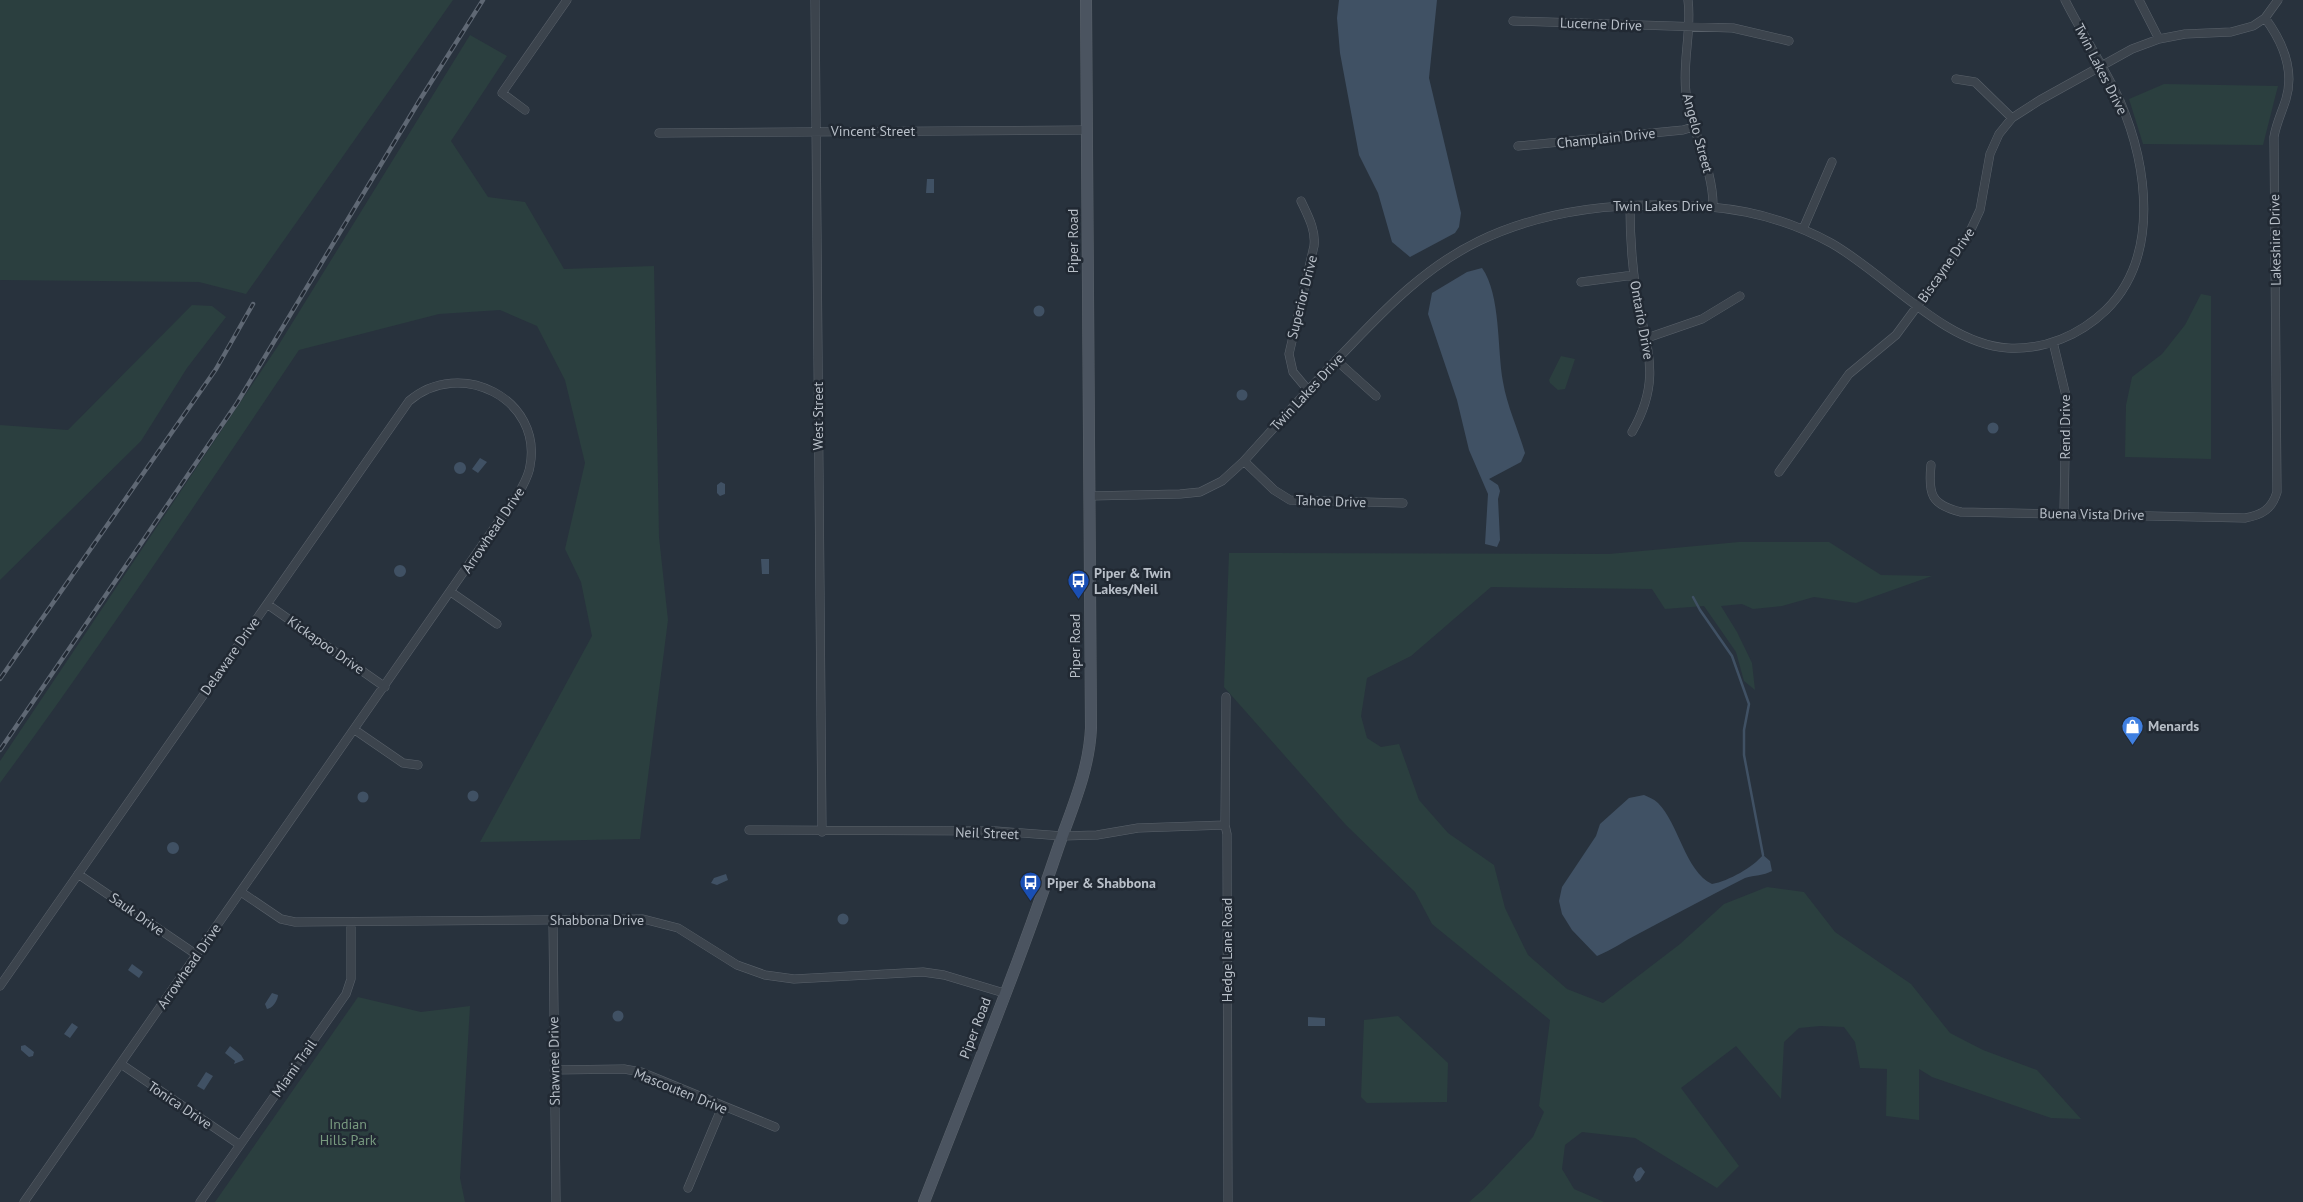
<svg xmlns="http://www.w3.org/2000/svg" width="2303" height="1202" viewBox="0 0 2303 1202" font-family="'PT Sans',sans-serif">
<rect width="100%" height="100%" fill="#28323d"/>
<path fill="#2b3f3f" d="M 0,0 L 453,0 L 246,294 L 199,282 L 0,280 Z
M 470,35 L 507,56 L 451,141 L 488,197 L 525,202 L 564,269 L 654,266 L 659,537 L 668,620 L 640,839 L 480,842 L 592,636 L 581,582 L 565,549 L 585,463 L 565,380 L 537,326 L 500,310 L 439,314 L 299,350 C 201,496 104,642 0,783 L 0,761 L 278,346 Z
M 2164,84 L 2278,86 L 2263,145 L 2143,144 L 2129,99 Z
M 2201,294 L 2211,296 L 2211,459 L 2125,457 L 2126,405 L 2132,377 L 2162,354 L 2185,325 Z
M 192,305 L 212,306 L 226,317 L 187,368 L 141,441 L 0,580 L 0,425 L 68,430 Z
M 1561,356 L 1575,359 L 1565,389 L 1558,390 L 1550,383 L 1549,380 Z
M 1739,542 L 1829,542 L 1881,575 L 1932,576 L 1856,603 L 1814,597 L 1782,606 L 1753,609 L 1742,604 L 1721,606 L 1737,632 L 1752,663 L 1755,690 L 1744,681 L 1736,652 L 1704,606 L 1665,609 L 1652,589 L 1491,587 L 1411,656 L 1367,678 L 1361,716 L 1367,738 L 1381,747 L 1399,744 L 1419,800 L 1448,833 L 1494,865 L 1505,908 L 1528,955 L 1567,989 L 1603,1003 L 1680,944 L 1724,904 L 1767,887 L 1804,892 L 1835,932 L 1911,984 L 1950,1033 L 1983,1050 L 2037,1070 L 2081,1119 L 2051,1118 L 1932,1077 L 1919,1069 L 1919,1120 L 1886,1116 L 1887,1069 L 1860,1068 L 1855,1042 L 1844,1027 L 1820,1026 L 1799,1028 L 1784,1042 L 1781,1099 L 1736,1046 L 1681,1088 L 1739,1166 L 1717,1188 L 1635,1138 L 1582,1132 L 1565,1145 L 1562,1169 L 1574,1189 L 1604,1202 L 1469,1202 L 1484,1189 L 1533,1137 L 1544,1112 L 1539,1106 L 1550,1020 L 1432,924 L 1415,892 L 1346,825 L 1224,687 L 1229,553 L 1609,554 Z
M 358,997 L 421,1012 L 470,1006 L 460,1178 L 465,1202 L 215,1202 Z
M 1398,1016 L 1448,1063 L 1447,1102 L 1367,1103 L 1361,1097 L 1364,1020 Z"/>
<path fill="#405164" d="M 1339,0 L 1437,0 L 1429,78 L 1461,213 L 1459,227 L 1455,233 L 1410,257 L 1392,242 L 1378,193 L 1359,155 L 1340,53 L 1337,18 Z
M 927,179 L 934,179 L 934,193 L 926,193 Z
M 1482,268 C 1501,295 1497,349 1503,382 C 1507,406 1518,429 1525,453 L 1521,462 L 1489,479 L 1498,485 L 1500,491 L 1498,499 L 1500,540 L 1497,547 L 1485,544 L 1488,494 L 1469,450 L 1457,400 L 1428,314 L 1432,293 L 1467,272 Z
M1033.5 311a5.5 5.5 0 1 1 11 0a5.5 5.5 0 1 1-11 0Z
M1236.5 395a5.5 5.5 0 1 1 11 0a5.5 5.5 0 1 1-11 0Z
M1987.5 428a5.5 5.5 0 1 1 11 0a5.5 5.5 0 1 1-11 0Z
M 480,458 L 487,462 L 478,473 L 472,469 Z
M454 468a6 6 0 1 1 12 0a6 6 0 1 1-12 0Z
M 721,482 L 725,484 L 725,494 L 720,496 L 717,493 L 717,485 Z
M 761,559 L 769,559 L 769,574 L 762,574 Z
M394 571a6 6 0 1 1 12 0a6 6 0 1 1-12 0Z
M467.5 796a5.5 5.5 0 1 1 11 0a5.5 5.5 0 1 1-11 0Z
M357.5 797a5.5 5.5 0 1 1 11 0a5.5 5.5 0 1 1-11 0Z
M 1644,795 C 1648,797 1654,799 1658,803 C 1679,824 1685,871 1712,884 C 1729,881 1753,867 1763,855 L 1770,861 L 1772,871 C 1763,876 1755,875 1745,878 C 1709,896 1674,915 1638,934 C 1624,941 1612,950 1597,956 L 1572,930 L 1562,914 L 1559,901 L 1562,887 L 1596,836 L 1600,824 L 1629,798 Z
M167 848a6 6 0 1 1 12 0a6 6 0 1 1-12 0Z
M 726,874 L 728,880 L 717,885 L 711,883 L 714,878 Z
M837.5 919a5.5 5.5 0 1 1 11 0a5.5 5.5 0 1 1-11 0Z
M 132,964 L 143,972 L 139,978 L 128,970 Z
M 272,993 L 278,995 C 278,1000 272,1009 267,1009 L 265,1004 Z
M612.5 1016a5.5 5.5 0 1 1 11 0a5.5 5.5 0 1 1-11 0Z
M 1308,1017 L 1325,1018 L 1325,1026 L 1308,1026 Z
M 72,1023 L 78,1027 L 70,1038 L 64,1034 Z
M 25,1045 L 34,1052 L 33,1056 L 29,1057 L 21,1050 L 21,1046 Z
M 230,1046 L 241,1055 L 244,1060 L 234,1064 L 235,1061 L 225,1053 Z
M 206,1072 L 213,1076 L 204,1090 L 197,1086 Z
M 1641,1167 L 1645,1172 L 1640,1180 L 1636,1182 L 1633,1177 L 1637,1169 Z"/>
<g fill="none" stroke-linecap="round" stroke-linejoin="round">
<path stroke="#405164" stroke-width="2.5" d="M 1693,597 L 1700,610 L 1732,656 L 1749,704 L 1744,730 L 1744,755 L 1763,855"/>
<defs>
<path id="street" d="M 815,0 L 822,832
M 1688,0 C 1692,31 1682,62 1686,93 C 1691,131 1713,167 1713,205
M 2139,0 L 2159,39
M 1513,21 L 1733,28 L 1789,41
M 1956,79 L 1975,82 L 2012,118
M 525,110 L 502,93 L 567,0
M 659,133 L 1087,130
M 1518,146 L 1683,130 L 1693,127
M 1301,201 C 1308,216 1316,230 1314,246 L 1289,354 L 1293,372 L 1308,390
M 1630,205 C 1630,236 1632,267 1637,297 C 1647,350 1662,380 1632,432
M 1803,229 L 1832,162
M 1581,282 L 1634,275
M 1647,338 L 1702,319 L 1740,296
M 2053,342 L 2066,396 L 2064,513
M 1336,360 L 1376,396
M 1244,461 L 1274,490 L 1290,500 L 1403,503
M 1931,465 C 1928,494 1931,505 1961,512 L 2245,518 C 2262,515 2272,509 2277,492 L 2274,137 C 2276,124 2282,112 2286,99 C 2295,69 2282,41 2265,18
M 1779,472 L 1849,374 L 1896,335 L 1966,240 L 1980,210 L 1990,154 L 1999,134 L 2012,118 L 2040,100 L 2132,49 L 2159,39 L 2185,34 L 2231,32 L 2253,26 L 2265,18 L 2278,0
M 1090,496 L 1180,494 L 1200,492 L 1222,481 L 1244,461 C 1279,422 1313,384 1349,347 C 1388,306 1427,266 1479,241 C 1535,214 1594,205 1656,205 C 1720,204 1774,212 1831,243 C 1886,274 1944,344 2008,348 C 2045,350 2080,335 2106,310 C 2161,256 2147,164 2120,101 C 2104,66 2082,34 2065,0
M 451,592 L 497,624
M 267,604 L 385,687
M 1226,697 L 1225,825 L 1227,834 L 1228,1202
M 355,730 L 403,763 L 418,765
M 749,830 L 996,831 L 1062,836 L 1097,835 L 1138,828 L 1225,825
M 78,874 L 197,955
M 241,892 L 281,919 L 295,922 L 643,919 L 678,928 L 737,965 L 765,975 L 794,979 L 923,972 L 944,975 L 1004,993
M 553,920 L 556,1202
M 0,986 L 409,401 C 460,357 543,399 530,466 C 529,475 524,483 520,491 L 24,1202
M 121,1064 L 240,1145
M 554,1070 L 624,1069 L 641,1072 L 775,1127
M 688,1188 L 722,1107
M 200,1202 L 346,994 L 351,979 L 351,922"/>
<path id="secondary" d="M 924,1202 C 969,1086 1017,970 1057,851 C 1071,810 1089,772 1091,728 L 1086,0"/>
</defs>
<use href="#street" stroke="#5a626b" stroke-width="9"/>
<use href="#secondary" stroke="#5a626b" stroke-width="12"/>
<use href="#street" stroke="#3c444d" stroke-width="8"/>
<use href="#secondary" stroke="#4b5460" stroke-width="11"/>
<defs>
<path id="rail" d="M 0,679 L 216,369 L 253,304
M 0,750 L 237,403 L 421,98 L 483,0"/>
</defs>
<use href="#rail" stroke="#5f6874" stroke-width="4.5"/>
<use href="#rail" stroke="#212933" stroke-width="2.5" stroke-dasharray="8" stroke-linecap="butt"/>
</g>
<defs>
<symbol id="bus-pin" viewBox="-11 -11 22 30"><path d="M0 17L-7.5 6A9.5 9.5 0 1 1 7.5 6Z" fill="#1a4fb4" stroke="#212933"/><path d="M-5-6H5V4H4V6H2V4H-2V6H-4V4H-5ZM-3.5-4V0h7V-4ZM-3.5 1.2v1.5H-2V1.2ZM2 1.2v1.5H3.5V1.2Z" fill="#fff"/></symbol>
<symbol id="shop-pin" viewBox="-11 -11 22 30"><path d="M0 17L-7.5 6A9.5 9.5 0 1 1 7.5 6Z" fill="#3f7fe0" stroke="#212933"/><path d="M-5-2.5h2.3a2.7 3.5 0 0 1 5.4 0H5L5.5 6h-11ZM-1.5-2.5h3a1.5 2.3 0 0 0-3 0Z" fill="#fff"/></symbol>
</defs>
<g fill-rule="evenodd">
<use href="#bus-pin" x="1066" y="568" width="25" height="34"/>
<use href="#shop-pin" x="2120" y="714" width="25" height="34"/>
<use href="#bus-pin" x="1018" y="870" width="25" height="34"/>
</g>
<g text-anchor="middle" stroke-width="5" stroke-linejoin="round" paint-order="stroke">
<g font-size="14" fill="#b8bfc8" stroke="#212933">
<text transform="translate(1601 24) rotate(2)" y="5">Lucerne Drive</text>
<text transform="translate(2101 69) rotate(63)" y="5">Twin Lakes Drive</text>
<text x="873" y="136">Vincent Street</text>
<text transform="translate(1698 133) rotate(75)" y="5">Angelo Street</text>
<text transform="translate(1606 138) rotate(-6)" y="5">Champlain Drive</text>
<text x="1663" y="211">Twin Lakes Drive</text>
<text transform="translate(2275 240) rotate(-91)" y="5">Lakeshire Drive</text>
<text transform="translate(1073 241) rotate(-90)" y="5">Piper Road</text>
<text transform="translate(1946 265) rotate(-55)" y="5">Biscayne Drive</text>
<text transform="translate(1302 297) rotate(-76)" y="5">Superior Drive</text>
<text transform="translate(1642 320) rotate(80)" y="5">Ontario Drive</text>
<text transform="translate(1307 392) rotate(-47)" y="5">Twin Lakes Drive</text>
<text transform="translate(818 416) rotate(-90)" y="5">West Street</text>
<text transform="translate(2065 427) rotate(-90)" y="5">Rend Drive</text>
<text transform="translate(1331 501) rotate(2)" y="5">Tahoe Drive</text>
<text transform="translate(2092 514) rotate(1)" y="5">Buena Vista Drive</text>
<text transform="translate(493 530) rotate(-56)" y="5">Arrowhead Drive</text>
<text transform="translate(326 645) rotate(35)" y="5">Kickapoo Drive</text>
<text transform="translate(1075 646) rotate(-90)" y="5">Piper Road</text>
<text transform="translate(230 656) rotate(-55)" y="5">Delaware Drive</text>
<text transform="translate(987 833) rotate(2)" y="5">Neil Street</text>
<text transform="translate(137 914) rotate(35)" y="5">Sauk Drive</text>
<text x="597" y="925">Shabbona Drive</text>
<text transform="translate(1227 950) rotate(-90)" y="5">Hedge Lane Road</text>
<text transform="translate(189 966) rotate(-55)" y="5">Arrowhead Drive</text>
<text transform="translate(975 1028) rotate(-69)" y="5">Piper Road</text>
<text transform="translate(554 1061) rotate(-91)" y="5">Shawnee Drive</text>
<text transform="translate(294 1068) rotate(-55)" y="5">Miami Trail</text>
<text transform="translate(681 1091) rotate(22)" y="5">Mascouten Drive</text>
<text transform="translate(180 1105) rotate(34)" y="5">Tonica Drive</text>
</g>
<g font-size="14" font-weight="bold" fill="#b8bfc8" stroke="#212933" text-anchor="start">
<text x="1094" y="578">Piper &amp; Twin<tspan x="1094" dy="16">Lakes/Neil</tspan></text>
<text x="2148" y="731">Menards</text>
<text x="1047" y="888">Piper &amp; Shabbona</text>
</g>
<g font-size="14" fill="#799b80" stroke="#212933">
<text x="348" y="1129">Indian<tspan x="348" dy="16">Hills Park</tspan></text>
</g>
</g>
</svg>
